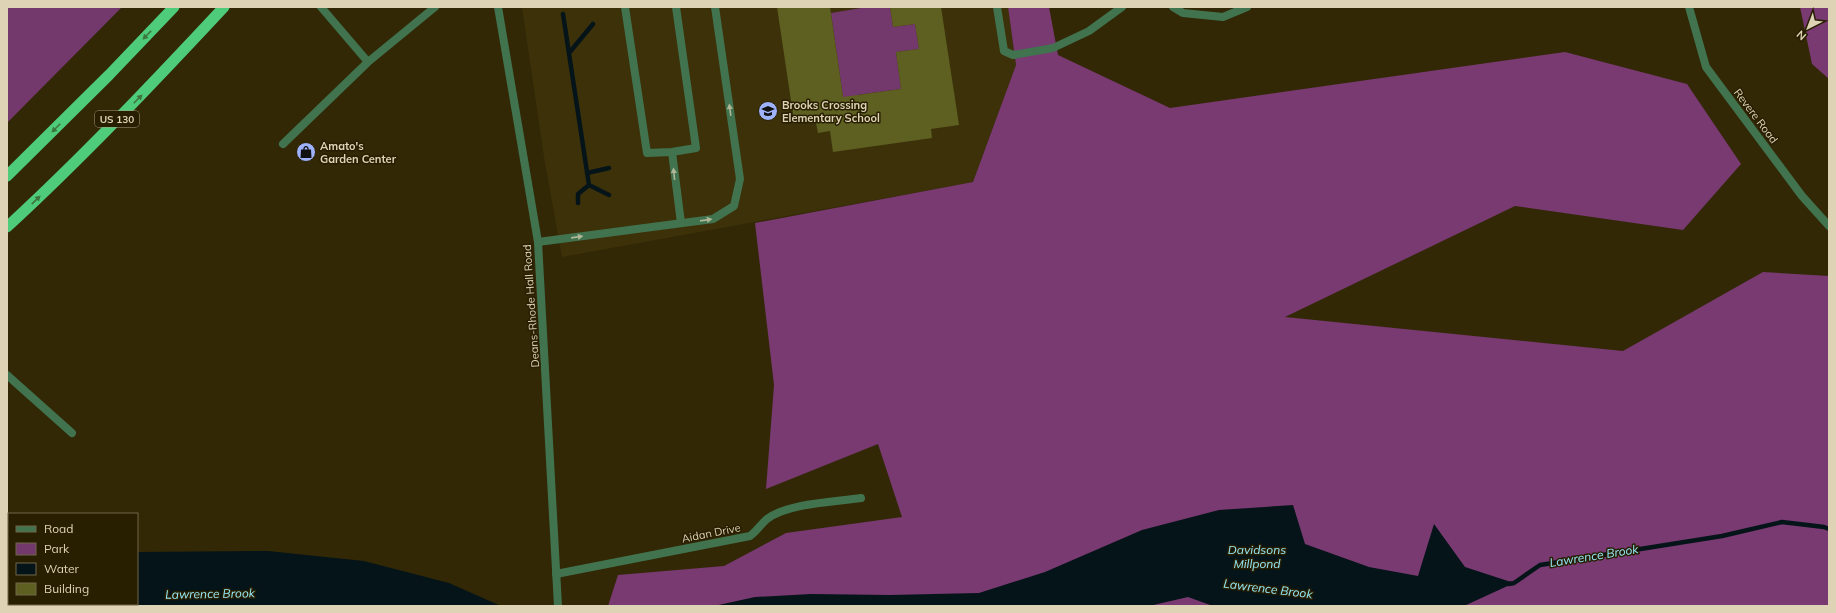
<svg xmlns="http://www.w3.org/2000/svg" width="1836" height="613" viewBox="0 0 1836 613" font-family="Mulish,sans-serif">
<rect width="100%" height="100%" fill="#322806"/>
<path fill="#3d310a" d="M 522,7 L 1008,7 L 1016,65 L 973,182 L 562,257 L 544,157 Z"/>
<path fill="#73386c" d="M 7,7 L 122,7 L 7,123 Z
M 867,7 L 890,7 L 893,27 L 915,24 L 919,49 L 896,52 L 901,89 L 857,95 L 846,118 L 831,13 Z"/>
<path fill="#783a71" d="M 1008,7 L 1049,7 L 1058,55 L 1170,108 L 1565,52 L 1687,84 L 1741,164 L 1683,230 L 1515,206 L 1285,317 L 1623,351 L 1763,272 L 1829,276 L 1829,606 L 608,606 L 618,575 L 724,566 L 786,533 L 902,517 L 878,444 L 766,489 L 774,385 L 755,223 L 973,182 L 1016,65 Z
M 1800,7 L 1829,7 L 1829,79 L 1812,64 Z"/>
<path fill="#051418" d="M 1293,505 L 1305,544 L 1369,567 L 1418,576 L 1434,524 L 1465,567 L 1514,583 L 1464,606 L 1213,606 L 1188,597 L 1149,606 L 714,606 L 755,597 L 811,594 L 890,595 L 979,593 L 1045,572 L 1142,530 L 1219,510 Z
M 268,551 L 364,561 L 449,583 L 501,606 L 7,606 L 7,559 L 9,560 L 9,604 L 137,604 L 137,552 Z"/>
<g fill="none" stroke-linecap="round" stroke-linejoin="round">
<path stroke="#051418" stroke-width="4.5" d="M 563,14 L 589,185 L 609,195
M 569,53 L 593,24
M 587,173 L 609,168
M 578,203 L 578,194 L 589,185
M 1509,584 L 1514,583 L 1540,565 L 1722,536 L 1782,522 L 1824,527 L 1829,529"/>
</g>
<path fill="#5d6021" d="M 777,7 L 830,7 L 843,97 L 901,89 L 896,52 L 919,49 L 915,24 L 893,27 L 890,7 L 941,7 L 959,125 L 931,129 L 932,138 L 833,152 L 830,131 L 818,133 L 815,118 L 794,121 Z"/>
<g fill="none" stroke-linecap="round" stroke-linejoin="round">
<path stroke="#41734f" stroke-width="8" d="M 321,7 L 368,62 L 435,7
M 625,7 L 647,153 L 672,152 L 696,148 L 676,7
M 997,7 L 1004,51 L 1013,55 L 1053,48 L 1089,31 L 1122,7
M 283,144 L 368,62
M 672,152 L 681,223
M 538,242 L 713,219 L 734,206 L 740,179 L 715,7
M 7,375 L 72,433
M 556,574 L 750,536 C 757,531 761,524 767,519 C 788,503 835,502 861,498"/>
<path stroke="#41734f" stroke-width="8" d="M 1173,7 L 1183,13 L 1223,17 L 1247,7
M 1689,7 L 1706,67 L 1802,196 L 1829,226"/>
<path stroke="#41734f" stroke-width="8" d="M 498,7 L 538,242 L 558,606"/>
<path stroke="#4fcc7a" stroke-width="11" d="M 7,176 L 109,75 L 174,7
M 7,227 C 83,157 154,82 224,7"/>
</g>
<defs><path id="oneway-solid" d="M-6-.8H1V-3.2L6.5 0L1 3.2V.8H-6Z"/></defs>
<g fill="#3c753d">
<use href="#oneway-solid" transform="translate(147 35) rotate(134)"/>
<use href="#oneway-solid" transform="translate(138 99) rotate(-45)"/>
<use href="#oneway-solid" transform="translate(56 128) rotate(135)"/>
<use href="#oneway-solid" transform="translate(36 200) rotate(-44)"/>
</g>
<g fill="#afb696">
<use href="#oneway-solid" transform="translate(730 110) rotate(-98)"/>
<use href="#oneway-solid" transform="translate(674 174) rotate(-96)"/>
<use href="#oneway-solid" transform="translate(706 220) rotate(-8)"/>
<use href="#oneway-solid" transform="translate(577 237) rotate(-8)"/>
</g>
<defs>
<symbol id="school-disc" viewBox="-11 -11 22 22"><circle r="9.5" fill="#9fb3fd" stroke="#281e00"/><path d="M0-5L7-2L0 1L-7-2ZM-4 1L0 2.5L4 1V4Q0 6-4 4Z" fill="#111"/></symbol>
<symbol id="shop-disc" viewBox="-11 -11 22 22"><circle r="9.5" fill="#9fb3fd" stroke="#281e00"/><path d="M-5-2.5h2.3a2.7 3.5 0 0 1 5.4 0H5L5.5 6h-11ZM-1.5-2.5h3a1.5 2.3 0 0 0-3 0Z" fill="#111"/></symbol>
</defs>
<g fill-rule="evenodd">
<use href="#school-disc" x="757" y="100" width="22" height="22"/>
<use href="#shop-disc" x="295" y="141" width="22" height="22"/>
</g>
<g text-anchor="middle" stroke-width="3" stroke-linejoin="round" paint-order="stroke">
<rect fill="#281e00" stroke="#a79d7f" stroke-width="1" x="95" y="111" width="44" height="16" rx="3"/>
<g font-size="10" font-weight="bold" fill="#ded3b5">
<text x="117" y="123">US 130</text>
</g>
<g font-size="11" font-weight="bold" fill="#ded3b5" stroke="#281e00" text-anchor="start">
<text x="782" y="109">Brooks Crossing<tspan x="782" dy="13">Elementary School</tspan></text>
<text x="320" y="150">Amato's<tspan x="320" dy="13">Garden Center</tspan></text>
</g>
<g font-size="11" fill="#ded3b5" stroke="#281e00">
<text transform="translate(1756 116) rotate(53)" y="4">Revere Road</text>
<text transform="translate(531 306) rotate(-94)" y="4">Deans-Rhode Hall Road</text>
<text transform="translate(711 533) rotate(-11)" y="4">Aidan Drive</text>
</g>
<g font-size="12" font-style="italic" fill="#94eafb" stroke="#281e00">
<text x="1257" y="554">Davidsons<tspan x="1257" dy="14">Millpond</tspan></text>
<text transform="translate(1594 556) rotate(-9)" y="4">Lawrence Brook</text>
<text transform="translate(1268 589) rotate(7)" y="4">Lawrence Brook</text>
<text transform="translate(210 594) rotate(-1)" y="4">Lawrence Brook</text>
</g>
</g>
<rect width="1836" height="613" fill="none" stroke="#ded3b5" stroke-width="16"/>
<rect x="8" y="513" width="130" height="92" fill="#281e00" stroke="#716648"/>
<rect x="16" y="526" width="20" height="6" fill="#41734f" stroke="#716648"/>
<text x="44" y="533" font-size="12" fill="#ded3b5">Road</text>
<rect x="16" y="543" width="20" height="12" fill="#73386c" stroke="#716648"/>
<text x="44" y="553" font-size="12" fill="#ded3b5">Park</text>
<rect x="16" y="563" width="20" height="12" fill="#051418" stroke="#716648"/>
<text x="44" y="573" font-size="12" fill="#ded3b5">Water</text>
<rect x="16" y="583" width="20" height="12" fill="#5d6021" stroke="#716648"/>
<text x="44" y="593" font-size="12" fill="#ded3b5">Building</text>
<g transform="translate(1808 28) rotate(222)" stroke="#281e00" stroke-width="3" paint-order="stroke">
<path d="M0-3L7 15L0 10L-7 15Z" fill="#ded3b5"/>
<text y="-6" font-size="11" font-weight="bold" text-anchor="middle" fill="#ded3b5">N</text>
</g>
</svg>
